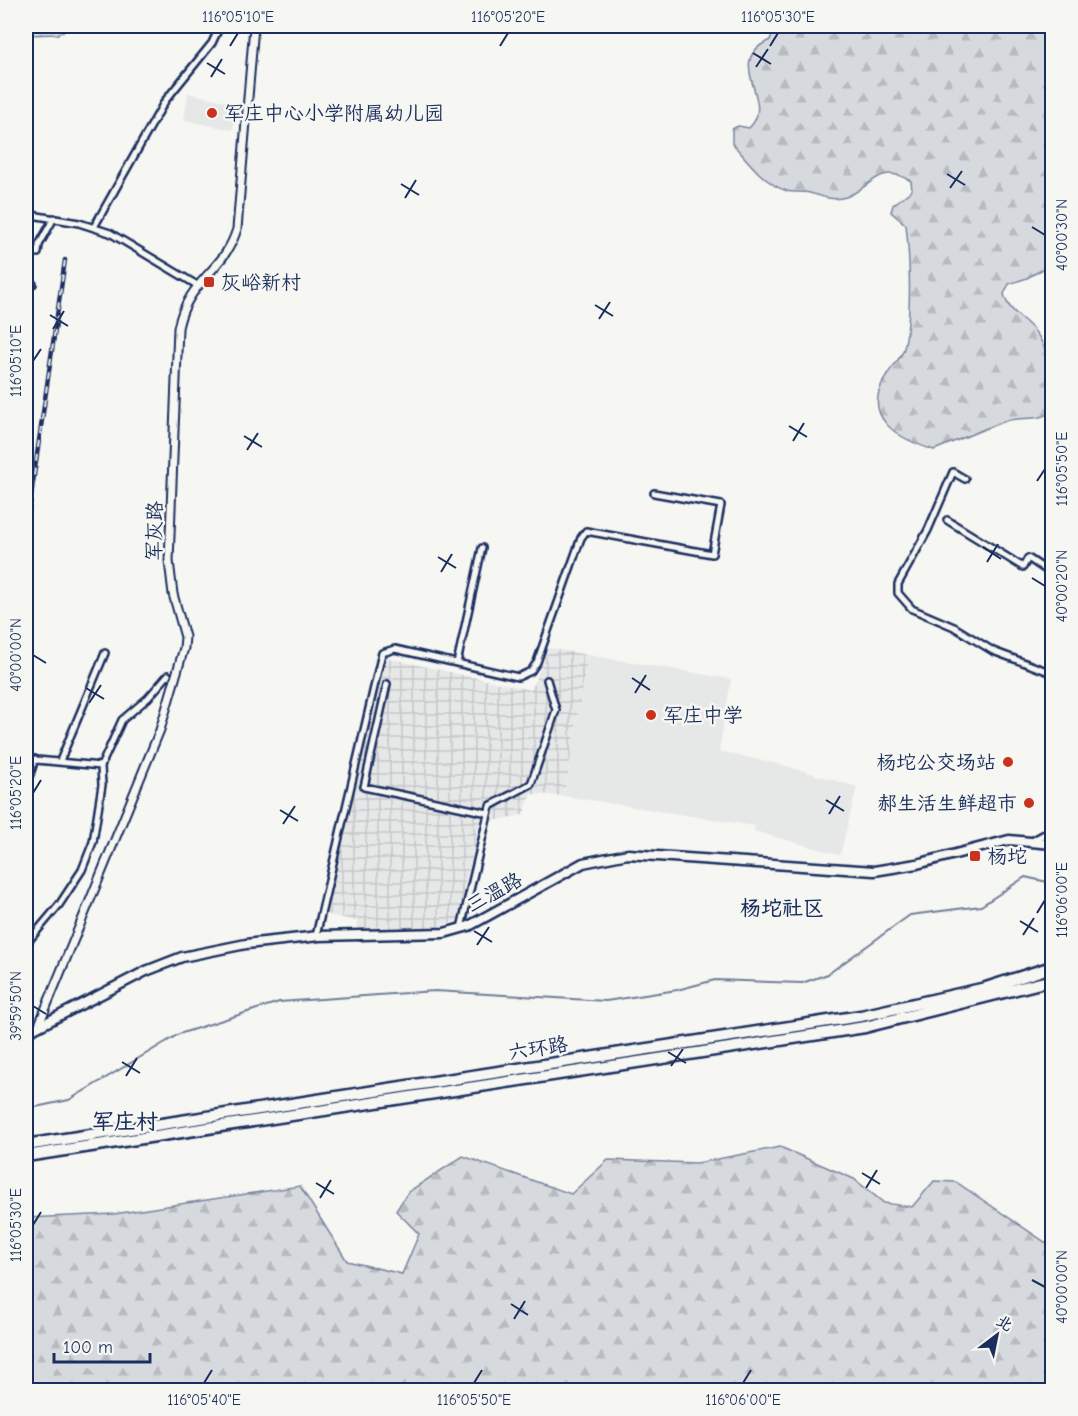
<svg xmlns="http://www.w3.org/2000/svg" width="1078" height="1416" viewBox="0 0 1078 1416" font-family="'Comic Neue','LXGW WenKai TC',sans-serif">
<defs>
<pattern id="industrial-grid" width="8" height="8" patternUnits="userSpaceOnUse" patternTransform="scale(1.5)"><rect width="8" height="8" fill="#e6e7e7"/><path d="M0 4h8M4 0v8" fill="none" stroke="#c5c6c9"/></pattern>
<pattern id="forest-firs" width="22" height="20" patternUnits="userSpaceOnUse" patternTransform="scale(1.5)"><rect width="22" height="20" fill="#d6d9dd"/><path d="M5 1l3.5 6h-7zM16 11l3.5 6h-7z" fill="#b7bbc0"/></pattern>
</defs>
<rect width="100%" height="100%" fill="#f6f6f2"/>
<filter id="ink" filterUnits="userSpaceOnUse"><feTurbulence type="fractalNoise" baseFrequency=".0167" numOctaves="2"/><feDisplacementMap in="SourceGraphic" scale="12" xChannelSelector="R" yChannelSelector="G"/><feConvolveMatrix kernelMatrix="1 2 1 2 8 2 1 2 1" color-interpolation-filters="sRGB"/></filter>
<g filter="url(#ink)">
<path fill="#e6e7e7" d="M 188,93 L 241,105 L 232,130 L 184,120 Z
M 588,655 L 731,679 L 719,751 L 786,766 L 857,787 L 840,855 L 754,831 L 755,826 L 564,796 Z"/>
<path fill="url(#industrial-grid)" d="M 549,648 L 588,655 L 564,796 L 531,794 L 523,815 L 493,821 L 481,818 L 457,921 L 434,928 L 358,929 L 357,921 L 325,914 L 387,658 L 531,690 Z"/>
<path fill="url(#forest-firs)" stroke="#78849e" stroke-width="1.5" d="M 26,26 L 67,26 L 67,29 L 58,34 L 26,35 Z
M 765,26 L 1052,26 L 1052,264 L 1027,278 L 1009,284 L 1004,294 C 1008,311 1022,317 1033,329 C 1052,350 1053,385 1052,411 C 1038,423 1020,415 1003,422 C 980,430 957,441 934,450 C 898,439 859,417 887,375 C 892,366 902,358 904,348 C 912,315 910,258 906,225 L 891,212 L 893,205 L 912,190 L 911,181 C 878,162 873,187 846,197 C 833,201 823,197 810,193 C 802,191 794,193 787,191 C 764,184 748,161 732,143 L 732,129 L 738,126 L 749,128 C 778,101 721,62 770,40 L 772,34 Z
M 780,1147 L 854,1179 L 884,1203 L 912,1207 L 934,1181 L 956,1182 L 1052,1247 L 1052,1390 L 26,1390 L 26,1218 L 114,1214 L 300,1186 L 347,1261 L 402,1274 L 419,1234 L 396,1211 L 408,1192 L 463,1156 L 571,1194 L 608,1160 L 697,1163 Z"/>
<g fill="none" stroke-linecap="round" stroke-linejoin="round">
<path stroke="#717e99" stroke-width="2" d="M 26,1109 L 69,1100 L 179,1034 L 279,1002 L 435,991 L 606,1001 L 677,990 L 715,980 L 802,983 L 828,974 L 910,915 L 981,906 L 1025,877 L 1052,883"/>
<defs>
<path id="minor" d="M 26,214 L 79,223 L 110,233 L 197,285
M 94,227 L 165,101 L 212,43 L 220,26
M 26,250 L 38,253 L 39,245 L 54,218
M 26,283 L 33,284
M 965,479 L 953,472 L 928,530 L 898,584 L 898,593 L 912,609 L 954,627 L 993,651 L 1052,673
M 947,520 L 1023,567 L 1028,558 L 1052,574
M 457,663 L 482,548
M 387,684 L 364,787 L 488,813
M 26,759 L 101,766
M 60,761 L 105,653
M 26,787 L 35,759
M 1032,841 L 1052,830
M 461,928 L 490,806 L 531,784 L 556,710 L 547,680
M 316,936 L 382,653 L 395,649 L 518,677 L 531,671 L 537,662 L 581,538 L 586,531 L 712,554 L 721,505 L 654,493
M 26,944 L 59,905 L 82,870 L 93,842 L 102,785 L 101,766 L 122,720 L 148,698 L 168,675"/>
<path id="tertiary" d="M 38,1027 L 160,730 L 184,648 L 185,637 L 173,594 L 169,561 L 178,328 C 188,279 224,272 237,229 L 254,26"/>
<path id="primary" d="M 26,1033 L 146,971 L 182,957 L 246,944 L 319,936 L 444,933 L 469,926 L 583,863 L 628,854 L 874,871 L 917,864 L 1009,840 L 1052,844"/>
<path id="motorway" d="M 26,1145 L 861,1016 L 986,988 L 1052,967
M 26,1156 L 865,1027 L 1052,980"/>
</defs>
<use href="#minor" stroke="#1b2f5e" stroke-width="10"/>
<use href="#tertiary" stroke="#1b2f5e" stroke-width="11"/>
<use href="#primary" stroke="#1b2f5e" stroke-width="13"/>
<use href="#motorway" stroke="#1b2f5e" stroke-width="15"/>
<use href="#minor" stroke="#f6f6f2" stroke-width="5"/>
<use href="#tertiary" stroke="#f6f6f2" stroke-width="7"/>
<use href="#primary" stroke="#f6f6f2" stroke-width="8"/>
<use href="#motorway" stroke="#f6f6f2" stroke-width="10"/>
<defs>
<path id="rail" d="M 26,531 L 65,260"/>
</defs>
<use href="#rail" stroke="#1b2f5e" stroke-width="4.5"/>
<use href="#rail" stroke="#f6f6f2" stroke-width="2" stroke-dasharray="7" stroke-linecap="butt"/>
</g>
</g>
<path fill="none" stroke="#1b2f5e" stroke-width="2" d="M 230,46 L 238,33M 500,46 L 508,33M 770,46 L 778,33M 753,53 L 771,64M 207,63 L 225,74M 756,67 L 768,49M 211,77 L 222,59M 947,174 L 965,185M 401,184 L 419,195M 950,188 L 962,171M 405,198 L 416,180M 1032,227 L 1045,235M 595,305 L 613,316M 50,315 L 68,326M 599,319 L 610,302M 53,329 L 64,311M 33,361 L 41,349M 789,426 L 807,437M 244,436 L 262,447M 793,441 L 804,423M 247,450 L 258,433M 1037,481 L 1045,469M 983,547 L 1001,559M 438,557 L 456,568M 987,562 L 998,544M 441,572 L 452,554M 1032,578 L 1045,586M 33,655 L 46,663M 632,678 L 650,690M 86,688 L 104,699M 635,693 L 646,675M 89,703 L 101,685M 33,793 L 41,780M 826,800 L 844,811M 280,810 L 298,821M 829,814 L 840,796M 283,824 L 295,806M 1037,913 L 1045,900M 1020,921 L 1038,932M 474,931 L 492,942M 1023,935 L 1034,918M 477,945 L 489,927M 33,1006 L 46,1014M 668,1052 L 686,1063M 122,1062 L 140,1073M 671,1066 L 683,1049M 126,1076 L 137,1058M 862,1173 L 880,1184M 316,1183 L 334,1194M 866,1188 L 877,1170M 320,1198 L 331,1180M 33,1225 L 41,1212M 1032,1280 L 1045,1287M 511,1304 L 528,1315M 514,1319 L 525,1301M 204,1383 L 212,1370M 474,1383 L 482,1370M 743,1383 L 751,1370"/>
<g fill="#c8321e" stroke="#f6f6f2" stroke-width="2">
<circle cx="212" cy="113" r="6"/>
<rect x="203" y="276" width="12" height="12" rx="3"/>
<circle cx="651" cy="715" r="6"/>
<circle cx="1008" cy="762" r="6"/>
<circle cx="1029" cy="803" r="6"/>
<rect x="969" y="850" width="12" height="12" rx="3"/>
</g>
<g text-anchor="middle" stroke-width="5" stroke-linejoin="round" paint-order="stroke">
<g font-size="20" fill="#1b2f5e" stroke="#f6f6f2" text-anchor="start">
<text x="224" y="120">军庄中心小学附属幼儿园</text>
<text x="221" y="289">灰峪新村</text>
<text x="663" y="722">军庄中学</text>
<text x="996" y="769" text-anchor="end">杨坨公交场站</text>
<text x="1017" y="810" text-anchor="end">郝生活生鲜超市</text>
<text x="987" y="863">杨坨</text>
</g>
<g font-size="20" fill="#1b2f5e" stroke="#f6f6f2">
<text transform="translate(154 531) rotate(-89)" y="7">军灰路</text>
<text transform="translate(494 892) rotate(-29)" y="7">三温路</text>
<text transform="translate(538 1048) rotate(-9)" y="7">六环路</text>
</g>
<g font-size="21" font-weight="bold" fill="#1b2f5e" stroke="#f6f6f2">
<text x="782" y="915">杨坨社区</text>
</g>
<g font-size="22" font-weight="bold" fill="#1b2f5e" stroke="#f6f6f2">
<text x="125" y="1129">军庄村</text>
</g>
</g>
<rect width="1078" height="1416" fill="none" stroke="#f6f6f2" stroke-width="66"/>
<g transform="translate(997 1335) rotate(32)" stroke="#f6f6f2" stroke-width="4.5" paint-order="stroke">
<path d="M0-4.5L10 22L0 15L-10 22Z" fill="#1b2f5e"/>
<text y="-9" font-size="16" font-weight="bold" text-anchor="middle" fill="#1b2f5e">北</text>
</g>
<path d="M54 1353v9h96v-9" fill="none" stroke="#1b2f5e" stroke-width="3"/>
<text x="63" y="1353" font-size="18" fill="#1b2f5e" stroke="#f6f6f2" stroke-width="4.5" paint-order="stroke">100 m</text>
<rect x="33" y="33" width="1012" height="1350" fill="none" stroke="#1b2f5e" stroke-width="2"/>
<g font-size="15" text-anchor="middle" fill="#1b2f5e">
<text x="238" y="22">116°05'10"E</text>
<text x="508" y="22">116°05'20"E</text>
<text x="778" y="22">116°05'30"E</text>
<text transform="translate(1062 235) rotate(-90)" y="5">40°00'30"N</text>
<text transform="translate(16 361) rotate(-90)" y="5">116°05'10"E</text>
<text transform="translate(1062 469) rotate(-90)" y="5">116°05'50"E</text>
<text transform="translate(1062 586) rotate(-90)" y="5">40°00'20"N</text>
<text transform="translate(16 655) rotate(-90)" y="5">40°00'00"N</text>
<text transform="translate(16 793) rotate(-90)" y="5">116°05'20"E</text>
<text transform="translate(1062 900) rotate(-90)" y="5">116°06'00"E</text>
<text transform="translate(16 1006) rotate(-90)" y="5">39°59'50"N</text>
<text transform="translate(16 1225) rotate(-90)" y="5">116°05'30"E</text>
<text transform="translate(1062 1287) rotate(-90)" y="5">40°00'00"N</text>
<text x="204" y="1405">116°05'40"E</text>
<text x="474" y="1405">116°05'50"E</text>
<text x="743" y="1405">116°06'00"E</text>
</g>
</svg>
